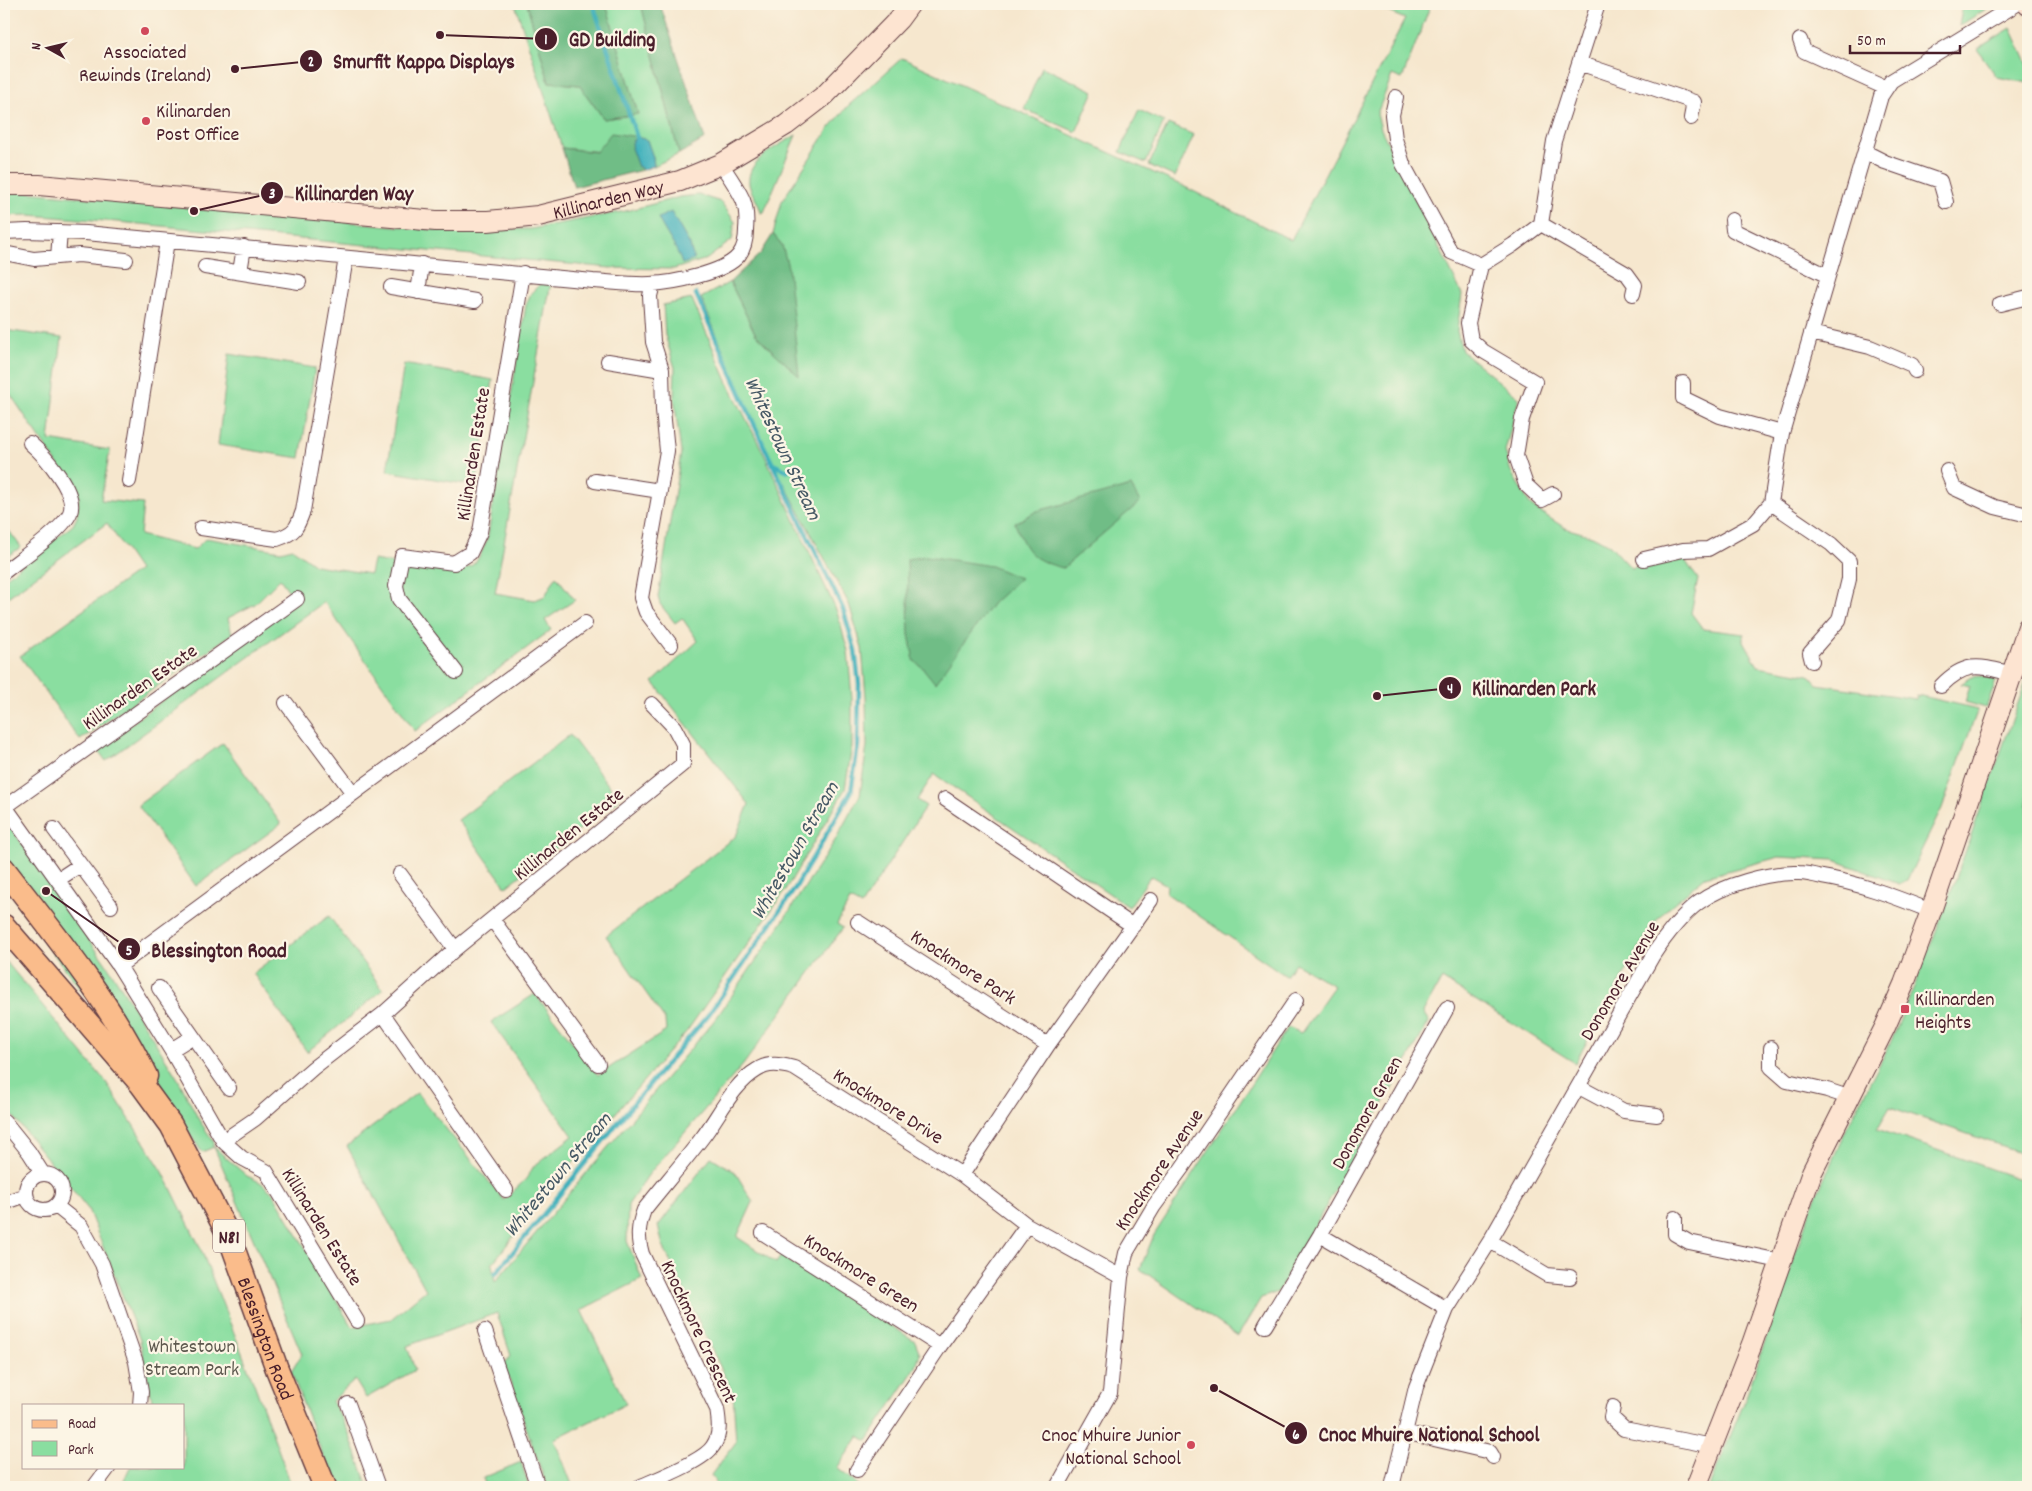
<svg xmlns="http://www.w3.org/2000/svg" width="2032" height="1491" viewBox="0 0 2032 1491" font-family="Dekko,sans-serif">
<rect width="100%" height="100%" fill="#fcf5e5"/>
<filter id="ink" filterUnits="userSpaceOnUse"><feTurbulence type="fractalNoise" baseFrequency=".02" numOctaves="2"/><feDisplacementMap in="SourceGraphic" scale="10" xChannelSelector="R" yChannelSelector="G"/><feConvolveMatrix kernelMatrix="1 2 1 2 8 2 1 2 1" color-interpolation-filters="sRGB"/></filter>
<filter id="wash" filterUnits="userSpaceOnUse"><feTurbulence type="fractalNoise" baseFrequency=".0096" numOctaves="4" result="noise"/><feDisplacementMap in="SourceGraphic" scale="20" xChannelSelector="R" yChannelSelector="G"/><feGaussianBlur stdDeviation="1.12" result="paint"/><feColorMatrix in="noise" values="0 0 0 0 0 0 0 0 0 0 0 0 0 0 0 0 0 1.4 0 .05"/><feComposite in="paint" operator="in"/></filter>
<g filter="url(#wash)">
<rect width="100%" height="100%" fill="#f6e7ce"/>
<path fill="#8adea0" stroke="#6a7e66" d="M 515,4 L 527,4 L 549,82 L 579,85 L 604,119 L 638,114 L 606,4 L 641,4 L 679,154 L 654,166 L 653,157 L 562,148 Z
M 1369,4 L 1431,4 L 1402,79 L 1392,75 L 1377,114 L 1381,129 L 1462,294 L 1457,331 L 1462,351 L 1519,398 L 1505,451 L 1511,472 L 1531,506 L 1565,528 L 1592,536 L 1610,545 L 1631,568 L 1682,556 L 1698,579 L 1691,613 L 1703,629 L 1744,634 L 1744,641 L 1758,666 L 1809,675 L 1817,684 L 1916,699 L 1917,695 L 1978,709 L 1942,808 L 1907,880 L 1899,884 L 1834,860 L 1779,857 L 1705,877 L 1668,908 L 1651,927 L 1575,1063 L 1442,979 L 1423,1012 L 1429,1022 L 1278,1292 L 1261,1298 L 1238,1336 L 1140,1269 L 1154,1235 L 1288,1027 L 1301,1033 L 1334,986 L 1295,963 L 1286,976 L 1166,893 L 1167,885 L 1151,876 L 1129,907 L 934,774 L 917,800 L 926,806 L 861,906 L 850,900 L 837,924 L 843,928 L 743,1065 L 649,1174 L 628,1205 L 627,1241 L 642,1279 L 581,1310 L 626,1404 L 554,1439 L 573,1487 L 547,1487 L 504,1364 L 511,1356 L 497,1313 L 407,1346 L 415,1370 L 366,1398 L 355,1380 L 332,1401 L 348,1431 L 368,1487 L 335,1487 L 291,1372 L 302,1354 L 214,1147 L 202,1152 L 153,1082 L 48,947 L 4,874 L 4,818 L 111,971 L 178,1079 L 199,1120 L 214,1142 L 214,1147 L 247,1176 L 260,1182 L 273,1193 L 352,1327 L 391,1319 L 426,1290 L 347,1146 L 417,1093 L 504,1200 L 526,1179 L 534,1166 L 573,1136 L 491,1022 L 535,994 L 598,1075 L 666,1031 L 665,1020 L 606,936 L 736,836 L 749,804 L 653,682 L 698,641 L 682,618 L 675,623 L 660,604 L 658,597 L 681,453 L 674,397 L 675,368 L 665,335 L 663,305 L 692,299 L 727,381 L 765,456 L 837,612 L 848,651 L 852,699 L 852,746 L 845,789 L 785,891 L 687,1031 L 553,1185 L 492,1264 L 495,1282 L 717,1017 L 779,927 L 834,842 L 860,795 L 867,746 L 866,697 L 862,648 L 849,604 L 763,444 L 701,298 L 730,282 L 756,335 L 798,375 L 782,245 L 773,234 L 782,201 L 828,130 L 848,106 L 902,58 L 1185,187 L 1291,240 L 1405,19 Z
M 1963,4 L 1994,4 L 1959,26 Z
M 2011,28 L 2028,65 L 2028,83 L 1997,77 L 1977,49 Z
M 1042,67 L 1094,91 L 1076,132 L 1024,109 Z
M 1139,110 L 1164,122 L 1146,163 L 1120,152 Z
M 1168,124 L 1194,135 L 1175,177 L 1149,165 Z
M 796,135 L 764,212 L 761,213 C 759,202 751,194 749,184 C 746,159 779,146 796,135 Z
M 4,190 L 437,230 L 531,229 L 626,211 L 680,197 L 699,195 L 721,202 L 735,222 L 732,240 L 707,259 L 674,269 L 611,268 L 118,222 L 29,215 L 4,216 Z
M 544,280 L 551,282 L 495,593 L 535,600 L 545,596 L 556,576 L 575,600 L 545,620 L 551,630 L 415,731 L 324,602 L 106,761 L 97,749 L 296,601 L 280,579 L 255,604 L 228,618 L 232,634 L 80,740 L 20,656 L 139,570 L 107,523 L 4,600 L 4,579 L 73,525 L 77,517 L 79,496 L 4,385 L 4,330 L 62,338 L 49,440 L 110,450 L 101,500 L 143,504 L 140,535 L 195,549 L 206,538 L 281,551 L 292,548 L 315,565 L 370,574 L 373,560 C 394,563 455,577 471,566 C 480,560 485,545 488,535 L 526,305 L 531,293 Z
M 229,354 L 315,368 L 300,458 L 218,445 Z
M 404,364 L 493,380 L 476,486 L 387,471 Z
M 4,524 L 21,547 L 4,559 Z
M 2028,675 L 2028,1155 L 1890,1107 L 1877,1129 L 2028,1182 L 2028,1487 L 1709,1487 L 1744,1403 L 1811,1208 L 1849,1123 L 1889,1046 L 1916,982 L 1950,895 Z
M 1982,676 L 1991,677 L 1996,681 L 1986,708 L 1965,702 L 1970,686 L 1961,684 L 1972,677 Z
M 570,735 L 619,799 L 506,887 L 458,820 Z
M 223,743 L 281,824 L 196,886 L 138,805 Z
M 329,916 L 383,990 L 307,1052 L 253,973 Z
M 4,959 L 106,1082 L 163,1172 L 200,1247 L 255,1386 L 292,1487 L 130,1487 L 123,1482 L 130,1467 L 184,1467 L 184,1405 L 153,1405 L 140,1340 L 88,1209 L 4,1105 Z
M 711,1157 L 735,1172 L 753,1202 L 737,1237 L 776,1263 L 781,1256 L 915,1341 L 920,1354 L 916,1367 L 867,1441 L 859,1436 L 837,1468 L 861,1487 L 718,1487 L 711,1475 L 736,1442 L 733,1394 L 663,1246 L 658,1226 Z
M 521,1462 L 529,1487 L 486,1487 L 483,1478 Z"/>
<path fill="#6fbd86" stroke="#5c6e58" d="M 527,4 L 606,4 L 638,114 L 604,119 L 579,85 L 549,82 Z
M 641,4 L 660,4 L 705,139 L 679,154 Z
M 611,133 L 639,137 L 633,140 L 642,170 L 574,187 L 562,148 L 596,152 Z
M 773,234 L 782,245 L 788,267 L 799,376 L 756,335 L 730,282 L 761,253 Z
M 1131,486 L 1140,502 L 1063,568 C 1032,560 1026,553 1015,523 L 1037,511 Z
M 926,556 L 991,566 L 1020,578 L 993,603 L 935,683 L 922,667 L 914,661 L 909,634 L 907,559 Z"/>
<path fill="#41b1bc" stroke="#466874" d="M 637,137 L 647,140 L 653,157 L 654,166 L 642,170 L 640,167 L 638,167 L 631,148 L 633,140 Z
M 671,212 L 690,245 L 694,260 L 682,264 C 677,247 665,233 658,218 Z"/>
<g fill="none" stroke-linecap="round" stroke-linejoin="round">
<path stroke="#41b1bc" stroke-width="4.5" d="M 593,4 L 638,141
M 773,464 L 788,471
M 495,1274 L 633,1104 L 709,1014 L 794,890 L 851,792 L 858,745 L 859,684 L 855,650 L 843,609 L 763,444 L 696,294"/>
</g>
</g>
<g filter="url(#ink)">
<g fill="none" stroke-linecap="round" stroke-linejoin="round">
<defs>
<path id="street" d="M 1800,40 L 1804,51 L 1886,88
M 1579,63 L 1694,102 L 1691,118
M 1396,97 L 1392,115 L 1395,139 L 1403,164 L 1451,252 L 1481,265
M 1865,152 L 1885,162 L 1940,181 L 1946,202
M 1732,220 L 1733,230 L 1828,276
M 1541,224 L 1627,274 L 1635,285 L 1633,294
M 4,232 L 27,231 L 86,233 L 593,281 C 612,282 631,285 650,284 C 673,283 725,273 739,255 C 745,247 746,239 746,230 C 747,219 747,210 743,200 C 737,187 729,176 721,164
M 4,253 L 34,259 L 79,255 L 126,260
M 58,257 L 60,232
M 205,267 L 299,282
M 240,272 L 244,247
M 653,284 L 650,296 L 653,342 L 662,370 L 663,410 L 667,451 L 641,598 L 646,612 L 671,645
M 391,287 L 475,301
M 418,292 L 422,264
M 2000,304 L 2028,297
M 1811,333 L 1870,347 L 1912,365 L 1915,371
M 608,361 L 662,370
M 1683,383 L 1683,398 L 1720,416 L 1782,433
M 1947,471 L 1954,488 L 1995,507 L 2028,515
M 129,481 L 167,241
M 595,481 L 660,491
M 1553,494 L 1542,500 L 1526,485 L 1516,456 L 1522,419 L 1535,382 L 1483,351 L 1471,340 L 1468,323 L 1481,265 L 1513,245 L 1541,224 L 1554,141 L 1598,4
M 1771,503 L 1831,544 L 1849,561 L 1849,579 L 1839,620 L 1810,653 L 1812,661
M 201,528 L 277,539 C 295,533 297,528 303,511 L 346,258
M 1644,559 L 1683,550 L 1708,549 L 1753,524 L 1771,503 L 1782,433 L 1881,96 L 1891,81 L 2017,4
M 4,572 C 19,560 63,530 70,513 C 78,493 45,456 30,443
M 456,672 L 399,599 L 396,586 L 402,556 L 454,563 L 470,553 L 480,532 L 523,273
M 1941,686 C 1966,660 1980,666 2013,674
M 286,703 L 353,793
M 945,799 L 1133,926
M 4,805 L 119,966 L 171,1050 L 223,1141 L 255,1119 L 313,1068 L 383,1014 L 455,949 L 683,764 L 683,744 L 674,727 L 652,704
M 5,807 L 297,599
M 54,829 L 111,906
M 400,874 L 455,949
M 59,879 L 80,865
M 492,919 L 598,1064
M 858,922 L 1048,1045
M 119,966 L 585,623
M 159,988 L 229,1088
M 383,1014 L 506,1190
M 1771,1048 L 1771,1067 L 1787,1081 L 1827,1090 L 1848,1097
M 171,1050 L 192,1037
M 1579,1087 L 1624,1111 L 1657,1115
M 4,1121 L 29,1152 L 43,1174
M 223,1141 L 242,1158 L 266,1171 L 357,1321
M26 1192a18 18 0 1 1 36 0a18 18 0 1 1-36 0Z
M 962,1175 L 1048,1045 L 1151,900
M 4,1203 L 26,1195
M 56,1206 L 81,1226 L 102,1264 L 136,1362 L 141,1392 L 140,1405
M 1675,1218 L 1675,1234 L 1689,1242 L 1780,1261
M 763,1233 L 940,1346
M 1320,1235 L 1447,1309
M 1490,1241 L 1547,1275 L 1570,1277
M 1265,1326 L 1320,1235 L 1447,1008
M 485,1331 L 538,1487
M 348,1404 L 378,1487
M 1613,1407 L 1611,1417 L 1624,1429 L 1713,1446
M 1404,1432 L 1490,1452 L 1493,1457
M 857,1470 L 940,1346 L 1027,1225
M 94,1487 L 109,1467
M 639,1487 C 657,1479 704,1461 713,1446 C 721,1435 719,1421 717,1409 L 642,1254 C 637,1238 638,1226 644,1210 C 663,1186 683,1163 702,1138 C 719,1116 733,1084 757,1070 C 769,1062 781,1065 794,1068 L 962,1175 L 1027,1225 L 1121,1277
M 1057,1487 L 1110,1393 L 1121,1277 L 1126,1253 L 1154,1206 L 1182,1168 L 1296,1000
M 1392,1487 L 1416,1387 L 1447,1309 L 1490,1241 L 1653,955 C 1665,937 1680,917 1698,903 C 1722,885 1769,872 1799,873 C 1806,873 1814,875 1822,877 C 1860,883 1895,897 1931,911"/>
<g id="secondary">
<path d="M 2028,4 L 2028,5"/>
<path id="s1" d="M 4,185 L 39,185 L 436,221 L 488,221 L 538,216 L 680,181 L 721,164 L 786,125 L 825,95 L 899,19 L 910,4"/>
<path d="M 1696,1487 L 1752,1344 L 1812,1172 L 1885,1027 L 1904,984 L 1931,911 L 2028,627"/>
</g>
<g id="primary">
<path d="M 4,869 C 54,934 110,1001 146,1076"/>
<path id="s2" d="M 4,926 L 141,1084 L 171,1125 L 229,1236 L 277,1369 L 325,1487"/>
</g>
</defs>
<use href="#street" stroke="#643d43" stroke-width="16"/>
<use href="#secondary" stroke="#643d43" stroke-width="22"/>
<use href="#primary" stroke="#643d43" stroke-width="25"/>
<use href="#street" stroke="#fff" stroke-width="14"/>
<use href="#secondary" stroke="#fde4d1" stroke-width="20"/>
<use href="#primary" stroke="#fabc8b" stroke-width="22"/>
</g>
</g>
<g fill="#d1495b" stroke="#fcf5e5" stroke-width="2">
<circle cx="145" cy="31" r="5"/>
<circle cx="146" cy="121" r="5"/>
<rect x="1900" y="1004" width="10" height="10" rx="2.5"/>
<circle cx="1191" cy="1445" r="5"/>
</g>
<g text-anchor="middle" stroke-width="4.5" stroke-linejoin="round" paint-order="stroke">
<rect fill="#fcf5e5" stroke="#7f5f63" stroke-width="1" x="213" y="1219.5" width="32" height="33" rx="4"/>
<g font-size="19" font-weight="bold" fill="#4a1f2b">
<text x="229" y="1243">N81</text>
</g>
<g font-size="20" fill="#4a1f2b" stroke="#fcf5e5" text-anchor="start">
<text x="145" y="58" text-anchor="middle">Associated<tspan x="145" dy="23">Rewinds (Ireland)</tspan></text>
<text x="156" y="117">Kilinarden<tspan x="156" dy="23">Post Office</tspan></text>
<text x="1915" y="1005">Killinarden<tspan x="1915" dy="23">Heights</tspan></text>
<text x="1181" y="1441" text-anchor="end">Cnoc Mhuire Junior<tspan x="1181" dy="23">National School</tspan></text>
</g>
<g font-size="20" fill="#4a1f2b" stroke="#fcf5e5">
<text dy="7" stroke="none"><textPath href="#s1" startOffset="608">Killinarden Way</textPath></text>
<text transform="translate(472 454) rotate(-81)" y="7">Killinarden Estate</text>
<text transform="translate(139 686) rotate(-35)" y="7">Killinarden Estate</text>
<text transform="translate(568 833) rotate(-39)" y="7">Killinarden Estate</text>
<text transform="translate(964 966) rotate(33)" y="7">Knockmore Park</text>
<text transform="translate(1619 980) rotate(-59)" y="7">Donomore Avenue</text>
<text transform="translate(889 1105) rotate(32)" y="7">Knockmore Drive</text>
<text transform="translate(1366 1112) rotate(-61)" y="7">Donomore Green</text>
<text transform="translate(1158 1169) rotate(-56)" y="7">Knockmore Avenue</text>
<text transform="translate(323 1226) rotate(58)" y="7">Killinarden Estate</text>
<text transform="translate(862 1272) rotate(32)" y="7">Knockmore Green</text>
<text transform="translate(700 1331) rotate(65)" y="7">Knockmore Crescent</text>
<text dy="7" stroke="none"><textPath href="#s2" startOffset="494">Blessington Road</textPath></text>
</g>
<g font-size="20" fill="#5d584e" stroke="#fcf5e5">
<text x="192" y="1352">Whitestown<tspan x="192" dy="23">Stream Park</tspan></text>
</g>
<g font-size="21" font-style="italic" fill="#465965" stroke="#fcf5e5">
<text transform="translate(784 448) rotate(65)" y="7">Whitestown Stream</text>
<text transform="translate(794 850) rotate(-60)" y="7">Whitestown Stream</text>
<text transform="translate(557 1174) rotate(-50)" y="7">Whitestown Stream</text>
</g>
</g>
<path fill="none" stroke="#4a1f2b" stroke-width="2" d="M440 35L546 39M235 69L311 61M194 211L272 193M1377 696L1450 688M46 891L129 949M1214 1388L1296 1433"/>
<g fill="#4a1f2b" stroke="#fcf5e5" stroke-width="2">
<circle cx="440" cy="35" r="5"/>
<circle cx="235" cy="69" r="5"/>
<circle cx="194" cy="211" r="5"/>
<circle cx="1377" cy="696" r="5"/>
<circle cx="46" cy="891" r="5"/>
<circle cx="1214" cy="1388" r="5"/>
<circle cx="546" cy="39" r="12"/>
<circle cx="311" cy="61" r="12"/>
<circle cx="272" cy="193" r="12"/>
<circle cx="1450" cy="688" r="12"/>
<circle cx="129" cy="949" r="12"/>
<circle cx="1296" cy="1433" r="12"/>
</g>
<g font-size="15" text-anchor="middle" font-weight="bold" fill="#fff">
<text x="546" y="44">1</text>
<text x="311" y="66">2</text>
<text x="272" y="198">3</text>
<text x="1450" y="693">4</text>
<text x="129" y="955">5</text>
<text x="1296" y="1439">6</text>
</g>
<g font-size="21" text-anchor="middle" font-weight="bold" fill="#4a1f2b" stroke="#fcf5e5" stroke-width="4.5" stroke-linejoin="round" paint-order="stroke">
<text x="612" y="46">GD Building</text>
<text x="424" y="68">Smurfit Kappa Displays</text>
<text x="354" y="200">Killinarden Way</text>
<text x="1534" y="695">Killinarden Park</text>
<text x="219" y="957">Blessington Road</text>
<text x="1429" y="1441">Cnoc Mhuire National School</text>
</g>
<rect width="2032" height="1491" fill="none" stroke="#fcf5e5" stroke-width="20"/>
<rect x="22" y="1404" width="162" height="65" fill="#fcf5e5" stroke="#b59f9b"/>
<rect x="32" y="1420" width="25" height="8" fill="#fabc8b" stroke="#b59f9b"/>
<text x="68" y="1428" font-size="15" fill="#4a1f2b">Road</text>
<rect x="32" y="1441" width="25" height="15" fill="#8adea0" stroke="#b59f9b"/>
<text x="68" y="1454" font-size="15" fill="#4a1f2b">Park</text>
<g transform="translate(48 48) rotate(278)" stroke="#fcf5e5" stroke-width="4" paint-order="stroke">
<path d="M0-4L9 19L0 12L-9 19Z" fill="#4a1f2b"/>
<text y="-8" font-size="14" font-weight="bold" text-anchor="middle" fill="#4a1f2b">N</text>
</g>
<path d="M1850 45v8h110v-8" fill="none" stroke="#4a1f2b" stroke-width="2.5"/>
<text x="1857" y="45" font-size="15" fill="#4a1f2b" stroke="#fcf5e5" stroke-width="4" paint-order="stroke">50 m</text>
</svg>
